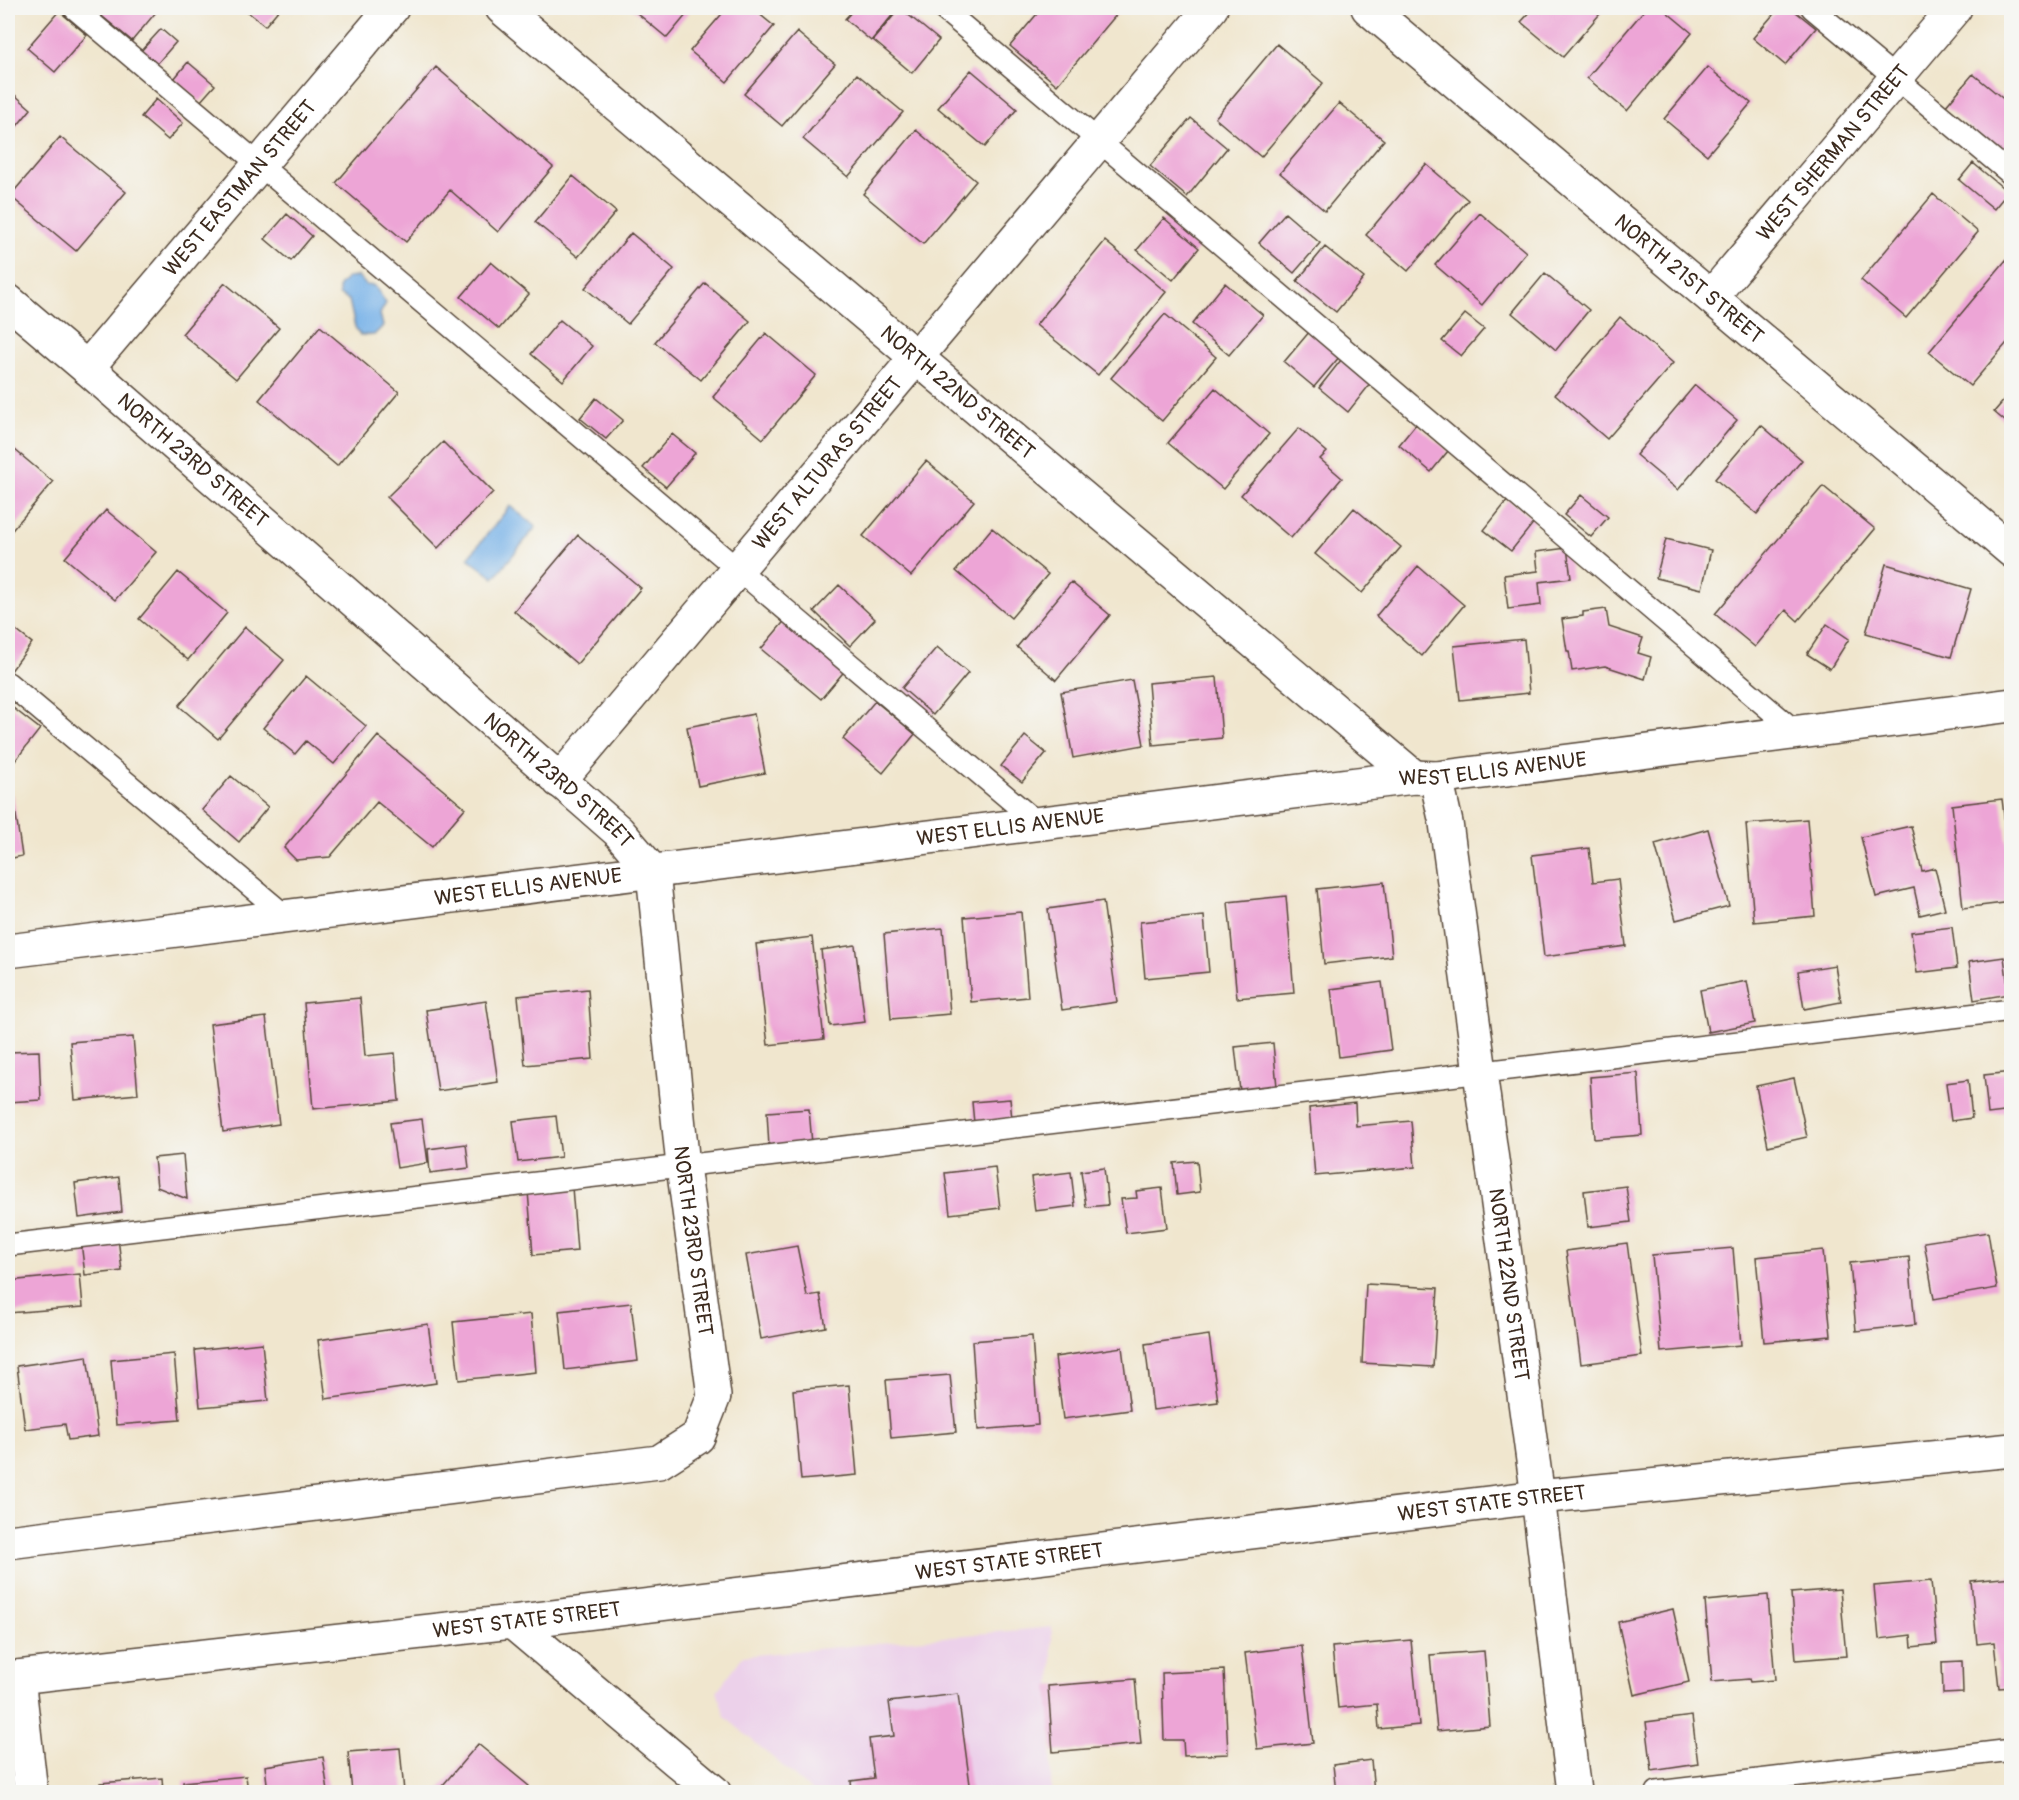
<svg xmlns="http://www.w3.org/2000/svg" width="2019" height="1800" viewBox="0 0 2019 1800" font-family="Pangolin,sans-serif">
<rect width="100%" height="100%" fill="#f6f6f2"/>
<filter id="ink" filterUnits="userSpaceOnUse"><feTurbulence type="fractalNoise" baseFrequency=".0167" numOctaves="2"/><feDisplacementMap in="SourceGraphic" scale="12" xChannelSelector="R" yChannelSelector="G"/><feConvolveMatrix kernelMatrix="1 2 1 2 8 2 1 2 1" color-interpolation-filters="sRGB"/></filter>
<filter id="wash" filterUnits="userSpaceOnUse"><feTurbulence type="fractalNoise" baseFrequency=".008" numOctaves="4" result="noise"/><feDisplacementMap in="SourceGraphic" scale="24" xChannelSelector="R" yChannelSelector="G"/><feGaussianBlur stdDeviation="1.35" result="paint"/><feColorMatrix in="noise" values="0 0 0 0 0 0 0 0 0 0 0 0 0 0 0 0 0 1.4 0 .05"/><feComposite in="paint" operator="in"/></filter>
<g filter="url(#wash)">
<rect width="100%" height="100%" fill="#f0e6ce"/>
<path fill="#ecd1ea" d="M 1052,1627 L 1051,1792 L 813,1792 L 725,1717 L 717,1691 L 743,1656 Z"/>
<path fill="#76b1e8" stroke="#586e83" stroke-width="1.5" d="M 358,276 L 366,285 L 375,286 L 386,303 L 380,314 L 383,326 L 374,335 L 360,335 L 355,327 L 349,300 L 339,295 L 339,286 L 347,278 Z
M 510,506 L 536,527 L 494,578 L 468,558 Z"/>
<g id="blocks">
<path fill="#eda5d6" d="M 92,8 L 153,8 L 157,11 L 132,41 Z
M 243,8 L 280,8 L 265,26 Z
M 631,8 L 692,8 L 667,38 Z
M 727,8 L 752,8 L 774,26 L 727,82 L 690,51 Z
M 855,8 L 889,8 L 895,12 L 871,41 L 845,19 Z
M 900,8 L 939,40 L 912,73 L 873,40 Z
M 1042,8 L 1122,8 L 1057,85 L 1010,46 Z
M 1534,8 L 1605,8 L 1563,57 L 1521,22 Z
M 1646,8 L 1662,8 L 1692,33 L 1627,111 L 1587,78 Z
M 1779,8 L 1791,8 L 1816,28 L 1785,65 L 1753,38 Z
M 59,11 L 87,35 L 55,72 L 27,48 Z
M 161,29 L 176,42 L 156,65 L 141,51 Z
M 797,32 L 835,64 L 782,126 L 744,94 Z
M 1277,44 L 1323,83 L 1261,157 L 1215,118 Z
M 188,62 L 215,85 L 200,102 L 174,79 Z
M 436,67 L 553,167 L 498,232 L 450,190 L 406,242 L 336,183 Z
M 1708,67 L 1751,103 L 1707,155 L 1664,119 Z
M 971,70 L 1017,109 L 985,147 L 938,108 Z
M 857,74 L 903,112 L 848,177 L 803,139 Z
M 1973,74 L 2012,106 L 2012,162 L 1945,107 Z
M 8,89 L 31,109 L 8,137 Z
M 156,99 L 183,123 L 168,140 L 141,117 Z
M 1339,103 L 1384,140 L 1325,211 L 1280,173 Z
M 1191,118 L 1227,148 L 1187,197 L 1150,166 Z
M 916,130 L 976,181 L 923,244 L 863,194 Z
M 60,137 L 126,192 L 76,251 L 10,196 Z
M 1973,163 L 2008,192 L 1994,209 L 1959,180 Z
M 1426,164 L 1468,200 L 1408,271 L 1366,235 Z
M 573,176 L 616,212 L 578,257 L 535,222 Z
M 1933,194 L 1978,232 L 1906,318 L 1861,280 Z
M 1285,213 L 1320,243 L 1294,273 L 1259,243 Z
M 1480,213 L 1526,252 L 1482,305 L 1435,265 Z
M 287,214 L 312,236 L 291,261 L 265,239 Z
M 1164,218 L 1199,248 L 1173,280 L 1137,250 Z
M 631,233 L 674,269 L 628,324 L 585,288 Z
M 1105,241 L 1166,292 L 1098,375 L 1036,325 Z
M 1325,247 L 1364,278 L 1336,312 L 1297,281 Z
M 2006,260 L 2012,265 L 2012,337 L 1970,386 L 1929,352 Z
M 491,262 L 529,294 L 499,329 L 461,297 Z
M 1545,273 L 1589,310 L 1556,350 L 1512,313 Z
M 225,283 L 279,328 L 236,379 L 182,334 Z
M 705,283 L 750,321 L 701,380 L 655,342 Z
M 1225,283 L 1263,315 L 1229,355 L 1192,324 Z
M 1165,314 L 1216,357 L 1162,421 L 1111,378 Z
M 1465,314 L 1484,329 L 1461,356 L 1442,341 Z
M 1620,317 L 1673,363 L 1607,439 L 1555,394 Z
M 560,320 L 592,346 L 563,381 L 531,354 Z
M 320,326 L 399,392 L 337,466 L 259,400 Z
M 1310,331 L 1340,356 L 1314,387 L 1284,362 Z
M 766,333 L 816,375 L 763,439 L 713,397 Z
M 1341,360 L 1371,383 L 1348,412 L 1319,388 Z
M 1695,385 L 1737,420 L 1678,490 L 1636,455 Z
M 1215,388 L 1269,434 L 1223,489 L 1168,443 Z
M 2012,391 L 2012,427 L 1994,412 Z
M 596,398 L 623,420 L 606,439 L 580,418 Z
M 1416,424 L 1448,451 L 1431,472 L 1399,445 Z
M 1761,425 L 1802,460 L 1757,514 L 1715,479 Z
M 1299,428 L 1327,452 L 1320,459 L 1342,478 L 1291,538 L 1241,495 Z
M 672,434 L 695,453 L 666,487 L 643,468 Z
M 443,442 L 493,492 L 438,548 L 387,497 Z
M 8,444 L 53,482 L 8,535 Z
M 926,461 L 974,501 L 911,576 L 863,536 Z
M 1823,486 L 1875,529 L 1798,621 L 1786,610 L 1755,647 L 1715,614 Z
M 1581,495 L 1608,517 L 1591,537 L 1564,515 Z
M 1508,500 L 1535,521 L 1511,551 L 1484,530 Z
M 1354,508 L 1401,547 L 1362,593 L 1315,554 Z
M 106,510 L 156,552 L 115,600 L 65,558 Z
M 992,528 L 1048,574 L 1011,618 L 956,571 Z
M 578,535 L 641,588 L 577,664 L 514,611 Z
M 1666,539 L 1711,550 L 1702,589 L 1656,578 Z
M 1567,548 L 1571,578 L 1539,582 L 1541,605 L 1508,609 L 1504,575 L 1538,571 L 1536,552 Z
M 1886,564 L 1971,589 L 1951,657 L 1866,633 Z
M 1418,566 L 1464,605 L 1422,656 L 1376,616 Z
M 178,572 L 227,613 L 188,660 L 139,619 Z
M 1071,582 L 1110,615 L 1056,680 L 1017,647 Z
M 839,585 L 875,619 L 850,646 L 814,611 Z
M 1606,609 L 1609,627 L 1643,638 L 1638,653 L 1651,657 L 1645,679 L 1605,666 L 1572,671 L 1569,651 L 1567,651 L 1562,619 L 1583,616 L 1583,612 Z
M 787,618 L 847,668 L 821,699 L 761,649 Z
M 8,624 L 32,643 L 10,672 L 8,670 Z
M 1827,624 L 1849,639 L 1830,669 L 1807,654 Z
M 245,627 L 284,660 L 218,739 L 179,706 Z
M 1524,639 L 1529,693 L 1460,700 L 1454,646 Z
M 937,647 L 968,673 L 933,715 L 902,688 Z
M 306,676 L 366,726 L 334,764 L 306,741 L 295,754 L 263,728 Z
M 1217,677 L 1222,738 L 1153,745 L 1148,683 Z
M 1132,680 L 1144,745 L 1073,758 L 1061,692 Z
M 875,701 L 915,734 L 883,773 L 843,739 Z
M 8,704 L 40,729 L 15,761 L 8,755 Z
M 754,714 L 765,773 L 698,786 L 687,727 Z
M 378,736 L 465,808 L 432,847 L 377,802 L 330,857 L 296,860 L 284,848 Z
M 1025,736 L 1046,753 L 1022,782 L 1001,766 Z
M 231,776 L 268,807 L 239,842 L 202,810 Z
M 13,795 L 22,856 L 8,859 L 8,796 Z
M 2002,799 L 2012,882 L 2012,902 L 1963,908 L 1952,805 Z
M 1807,819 L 1815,916 L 1754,922 L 1746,824 Z
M 1911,826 L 1922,871 L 1935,868 L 1945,909 L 1920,915 L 1914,888 L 1876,897 L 1861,837 Z
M 1708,829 L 1729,906 L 1676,920 L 1655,844 Z
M 1589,848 L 1593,882 L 1618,879 L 1626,946 L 1544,957 L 1532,855 Z
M 1384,882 L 1392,956 L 1324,964 L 1317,889 Z
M 1286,896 L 1294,993 L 1237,998 L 1228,902 Z
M 1103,901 L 1117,1002 L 1062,1010 L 1048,909 Z
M 1021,912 L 1028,997 L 971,1002 L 964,917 Z
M 1204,916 L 1209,972 L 1145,978 L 1140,922 Z
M 1952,927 L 1957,968 L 1917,973 L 1911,932 Z
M 943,928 L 950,1014 L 891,1019 L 884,934 Z
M 812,937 L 824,1039 L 768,1045 L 756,944 Z
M 855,945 L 865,1022 L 830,1026 L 821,950 Z
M 2004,957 L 2009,994 L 1974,1000 L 1969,962 Z
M 1835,965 L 1841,1002 L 1804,1009 L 1798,971 Z
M 1747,981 L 1755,1023 L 1708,1032 L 1700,990 Z
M 1382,982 L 1391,1050 L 1339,1057 L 1331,989 Z
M 588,989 L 593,1059 L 525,1065 L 518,996 Z
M 360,998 L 365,1056 L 395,1053 L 399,1101 L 313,1109 L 304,1003 Z
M 486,1001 L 498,1082 L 438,1091 L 426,1010 Z
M 266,1017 L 279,1124 L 223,1132 L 210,1024 Z
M 133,1037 L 138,1094 L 75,1100 L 70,1042 Z
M 1273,1043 L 1277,1087 L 1240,1091 L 1235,1047 Z
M 39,1051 L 41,1100 L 8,1102 L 8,1052 Z
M 2012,1072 L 2012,1111 L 1988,1114 L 1984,1075 Z
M 1638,1073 L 1642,1135 L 1594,1139 L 1590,1077 Z
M 1794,1078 L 1807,1137 L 1768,1146 L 1756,1086 Z
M 1968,1080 L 1972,1118 L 1951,1121 L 1946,1083 Z
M 1010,1099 L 1012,1119 L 974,1123 L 972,1102 Z
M 1355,1103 L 1356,1126 L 1411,1121 L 1415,1167 L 1315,1176 L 1309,1108 Z
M 809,1109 L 812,1144 L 769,1147 L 767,1112 Z
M 556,1116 L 561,1157 L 518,1162 L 513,1121 Z
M 422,1119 L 428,1163 L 397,1168 L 390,1123 Z
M 466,1144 L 469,1168 L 430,1173 L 428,1149 Z
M 183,1155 L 187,1199 L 157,1187 L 154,1158 Z
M 1197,1161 L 1200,1192 L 1177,1195 L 1174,1163 Z
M 995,1167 L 1000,1208 L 950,1214 L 945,1173 Z
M 1104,1168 L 1108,1205 L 1086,1207 L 1081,1171 Z
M 1071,1172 L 1075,1206 L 1035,1211 L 1031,1177 Z
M 119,1177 L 122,1212 L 79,1218 L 75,1183 Z
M 1626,1186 L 1631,1222 L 1588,1227 L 1584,1191 Z
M 572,1187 L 577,1251 L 533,1255 L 528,1191 Z
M 1162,1188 L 1167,1228 L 1126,1233 L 1121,1199 L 1137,1198 L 1136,1191 Z
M 1988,1232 L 1997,1288 L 1934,1299 L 1924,1242 Z
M 118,1238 L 122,1271 L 85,1275 L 81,1242 Z
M 1627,1243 L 1642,1356 L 1581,1364 L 1566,1251 Z
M 797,1246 L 807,1296 L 820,1294 L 826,1327 L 761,1339 L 746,1255 Z
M 1733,1248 L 1741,1345 L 1661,1352 L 1652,1255 Z
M 1823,1250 L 1831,1336 L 1764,1342 L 1756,1257 Z
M 1909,1257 L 1915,1325 L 1856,1331 L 1850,1263 Z
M 80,1274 L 83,1307 L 8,1313 L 8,1281 Z
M 1366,1284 L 1438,1288 L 1433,1367 L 1362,1363 Z
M 631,1303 L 638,1361 L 565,1370 L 559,1311 Z
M 531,1314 L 536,1372 L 459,1380 L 453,1322 Z
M 428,1324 L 436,1383 L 326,1399 L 318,1340 Z
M 1209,1335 L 1218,1402 L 1153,1410 L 1145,1344 Z
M 1032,1336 L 1038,1425 L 978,1430 L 972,1341 Z
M 262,1343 L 268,1401 L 200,1407 L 195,1350 Z
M 1122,1347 L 1130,1410 L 1063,1419 L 1055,1357 Z
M 174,1354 L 180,1420 L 116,1425 L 111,1360 Z
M 87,1356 L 98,1436 L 68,1440 L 65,1424 L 25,1429 L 17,1366 Z
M 950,1375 L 956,1432 L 891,1438 L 886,1380 Z
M 849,1385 L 857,1475 L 801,1480 L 793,1390 Z
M 2012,1577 L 2012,1687 L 1999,1688 L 1994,1642 L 1977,1644 L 1971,1581 Z
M 1931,1581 L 1937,1644 L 1912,1647 L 1911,1635 L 1879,1639 L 1874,1586 Z
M 1840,1589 L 1846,1656 L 1796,1660 L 1791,1593 Z
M 1768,1595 L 1775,1680 L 1750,1682 L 1749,1679 L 1712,1682 L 1705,1601 Z
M 1673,1609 L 1689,1682 L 1634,1695 L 1618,1622 Z
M 1411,1640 L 1419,1725 L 1379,1729 L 1377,1704 L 1338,1708 L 1332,1647 Z
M 1302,1646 L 1313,1743 L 1257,1749 L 1245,1653 Z
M 1484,1651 L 1490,1726 L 1437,1731 L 1430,1655 Z
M 1962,1661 L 1963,1693 L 1943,1694 L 1942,1662 Z
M 1224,1670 L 1228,1754 L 1184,1756 L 1183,1740 L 1164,1740 L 1162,1673 Z
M 1135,1679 L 1141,1744 L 1053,1752 L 1048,1686 Z
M 958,1694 L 971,1792 L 852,1792 L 851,1781 L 874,1778 L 869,1739 L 894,1736 L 889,1702 Z
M 1692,1716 L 1698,1764 L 1652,1771 L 1646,1722 Z
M 478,1744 L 529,1786 L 524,1792 L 437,1792 Z
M 400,1748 L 404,1792 L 352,1792 L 348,1752 Z
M 323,1757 L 328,1792 L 268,1792 L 265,1766 Z
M 1371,1760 L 1374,1792 L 1336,1792 L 1333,1765 Z
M 246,1776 L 248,1792 L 183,1792 L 183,1782 Z
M 162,1778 L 163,1792 L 101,1792 L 100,1783 Z"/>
</g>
</g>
<g filter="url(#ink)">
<use href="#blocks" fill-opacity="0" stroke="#564638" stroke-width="1.5"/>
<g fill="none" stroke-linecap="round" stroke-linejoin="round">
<defs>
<path id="lane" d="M 74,8 L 1039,824
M 942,8 L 1795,731
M 1812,8 L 2012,175
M 8,683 L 287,917
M 8,1245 L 2012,1010
M 1657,1792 L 2012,1750"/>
<g id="street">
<path id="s1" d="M 502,8 L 1414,777"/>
<path id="s2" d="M 1368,8 L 2012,551"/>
<path id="s3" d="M 1711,297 L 1955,8"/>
<path id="s4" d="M 8,301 L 87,368 L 618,831 L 653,872 L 683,1166 L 714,1396 L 698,1437 L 659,1462 L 8,1542"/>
<path id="s5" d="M 87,368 L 392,8"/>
<path id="s6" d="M 1436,778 L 1446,823 L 1480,1072 L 1538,1497 L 1574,1792"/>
<path id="s7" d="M 559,781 L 1211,8"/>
<path id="s8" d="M 8,951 L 1414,777 L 1436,778 L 2012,705"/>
<path d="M 18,1677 L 31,1792"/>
</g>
<g id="secondary">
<path d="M 512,1622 L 714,1792"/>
<path id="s9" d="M 8,1678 L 512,1622 L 1538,1497 L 2012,1450"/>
</g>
</defs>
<use href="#lane" stroke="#564638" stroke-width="24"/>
<use href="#street" stroke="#564638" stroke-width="36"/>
<use href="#secondary" stroke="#564638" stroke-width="36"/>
<use href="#lane" stroke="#fff" stroke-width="21"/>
<use href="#street" stroke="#fff" stroke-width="33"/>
<use href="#secondary" stroke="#fff" stroke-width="33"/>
</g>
</g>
<g text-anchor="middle" stroke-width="4.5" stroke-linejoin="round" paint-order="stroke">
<g font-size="21" fill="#3b2a1e" stroke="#f6f6f2">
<text dy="7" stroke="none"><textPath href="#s3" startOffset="189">WEST SHERMAN STREET</textPath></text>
<text dy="7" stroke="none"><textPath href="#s5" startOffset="236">WEST EASTMAN STREET</textPath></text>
<text dy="7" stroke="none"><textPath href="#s2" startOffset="420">NORTH 21ST STREET</textPath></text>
<text dy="7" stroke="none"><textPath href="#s1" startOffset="596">NORTH 22ND STREET</textPath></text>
<text dy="7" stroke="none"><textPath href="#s4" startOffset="244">NORTH 23RD STREET</textPath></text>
<text dy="7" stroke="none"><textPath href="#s7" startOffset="416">WEST ALTURAS STREET</textPath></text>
<text dy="7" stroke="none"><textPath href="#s8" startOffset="1496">WEST ELLIS AVENUE</textPath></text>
<text dy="7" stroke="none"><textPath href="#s4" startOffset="730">NORTH 23RD STREET</textPath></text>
<text dy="7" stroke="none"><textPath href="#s8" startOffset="1010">WEST ELLIS AVENUE</textPath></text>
<text dy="7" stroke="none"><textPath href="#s8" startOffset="524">WEST ELLIS AVENUE</textPath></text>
<text dy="7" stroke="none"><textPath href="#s4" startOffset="1233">NORTH 23RD STREET</textPath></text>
<text dy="7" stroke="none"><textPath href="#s6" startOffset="512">NORTH 22ND STREET</textPath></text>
<text dy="7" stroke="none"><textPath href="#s9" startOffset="1494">WEST STATE STREET</textPath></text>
<text dy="7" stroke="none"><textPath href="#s9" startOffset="1008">WEST STATE STREET</textPath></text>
<text dy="7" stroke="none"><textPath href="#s9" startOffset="522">WEST STATE STREET</textPath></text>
</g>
</g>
<rect width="2019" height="1800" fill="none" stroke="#f6f6f2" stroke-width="30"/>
</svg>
